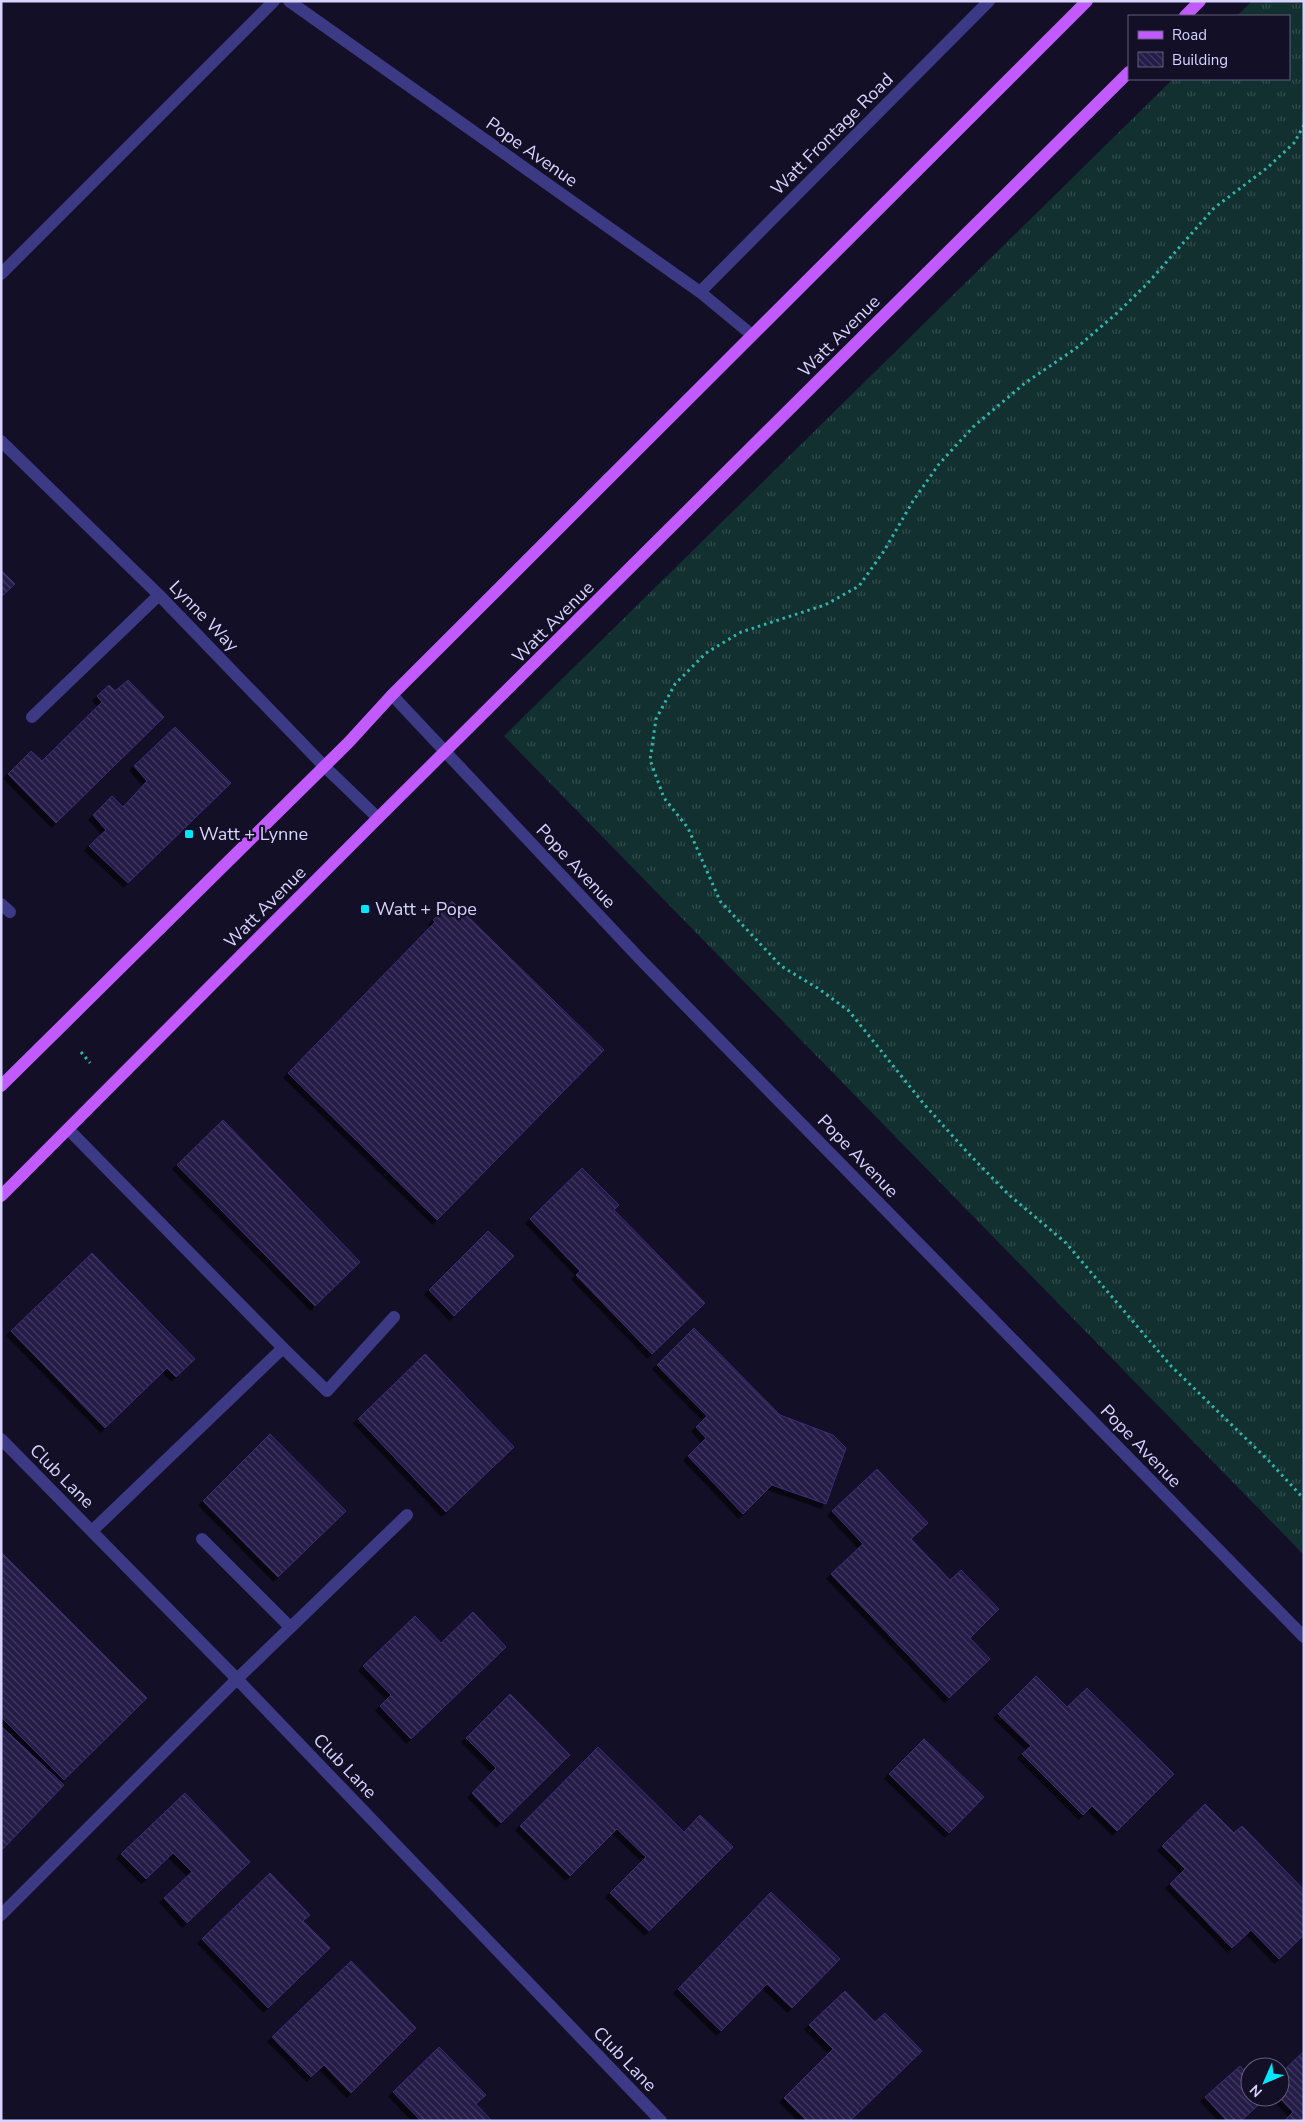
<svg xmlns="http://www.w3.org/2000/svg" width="1305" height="2122" viewBox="0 0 1305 2122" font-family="'Nunito Sans',sans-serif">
<defs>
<pattern id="grass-tufts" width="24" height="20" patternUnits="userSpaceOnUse" patternTransform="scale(1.25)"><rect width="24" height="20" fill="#12302f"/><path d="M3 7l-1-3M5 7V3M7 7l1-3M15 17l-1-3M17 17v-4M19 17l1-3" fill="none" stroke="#344d4e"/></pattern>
<pattern id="building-back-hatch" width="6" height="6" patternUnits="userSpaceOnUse" patternTransform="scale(1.25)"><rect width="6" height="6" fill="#241b47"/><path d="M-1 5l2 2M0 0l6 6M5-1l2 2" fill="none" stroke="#433b63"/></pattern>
<filter id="shadow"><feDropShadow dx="-4.5" dy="4.5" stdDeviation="0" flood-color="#0009"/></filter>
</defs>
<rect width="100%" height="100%" fill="#130f26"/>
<path fill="url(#grass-tufts)" d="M 1252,1 L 1304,1 L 1304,1555 L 504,736 L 1173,79 L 1289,79 L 1289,16 L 1237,16 Z"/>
<path fill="url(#building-back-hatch)" stroke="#3b2d73" filter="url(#shadow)" d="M 1,570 L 15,584 L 1,597 Z
M 128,680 L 164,717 L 56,823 L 8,774 L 31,751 L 42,761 L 102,702 L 97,696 L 109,685 L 115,691 Z
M 175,727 L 231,783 L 128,883 L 89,846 L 106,830 L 93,815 L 112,796 L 123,807 L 147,781 L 134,766 Z
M 452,901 L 604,1050 L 437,1220 L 288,1073 L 435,922 L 433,920 Z
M 223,1120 L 360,1262 L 315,1306 L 177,1165 Z
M 582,1168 L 619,1205 L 614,1210 L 705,1303 L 652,1354 L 576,1275 L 580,1271 L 530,1219 Z
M 488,1231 L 514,1256 L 454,1316 L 429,1290 Z
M 92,1253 L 195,1359 L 176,1377 L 167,1368 L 105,1428 L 11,1331 Z
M 694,1328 L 780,1415 L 833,1435 L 846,1448 L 826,1504 L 772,1485 L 743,1514 L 688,1456 L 706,1438 L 696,1427 L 707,1416 L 657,1365 Z
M 425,1354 L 514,1447 L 446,1512 L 358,1419 Z
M 270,1434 L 346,1511 L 278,1577 L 203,1501 Z
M 877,1469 L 928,1523 L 911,1539 L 950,1580 L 961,1570 L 999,1609 L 970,1638 L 990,1659 L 949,1698 L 831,1574 L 863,1544 L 832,1511 Z
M 1,1552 L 147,1698 L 64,1780 L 1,1717 Z
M 473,1612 L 506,1647 L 411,1739 L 380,1706 L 391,1695 L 363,1666 L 415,1616 L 441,1643 Z
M 1036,1676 L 1067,1707 L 1087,1688 L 1174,1774 L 1117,1831 L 1092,1806 L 1083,1815 L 1022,1754 L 1031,1746 L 998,1714 Z
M 510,1694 L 570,1755 L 501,1823 L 472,1793 L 496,1768 L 466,1738 Z
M 1,1726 L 64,1785 L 1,1851 Z
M 924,1739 L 984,1797 L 949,1833 L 889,1774 Z
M 598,1747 L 684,1832 L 700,1815 L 733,1847 L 649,1931 L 610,1893 L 646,1857 L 617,1829 L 570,1876 L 520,1826 Z
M 185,1793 L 250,1862 L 187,1923 L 164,1898 L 192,1872 L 173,1853 L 146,1879 L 121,1854 Z
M 1205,1804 L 1234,1833 L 1242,1826 L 1304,1890 L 1304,1935 L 1279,1959 L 1251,1930 L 1232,1948 L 1170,1884 L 1185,1869 L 1162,1846 Z
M 270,1873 L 310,1915 L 303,1921 L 330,1948 L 268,2008 L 202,1939 Z
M 771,1892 L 840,1959 L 792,2008 L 767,1984 L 721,2031 L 678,1989 Z
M 351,1961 L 416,2028 L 351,2093 L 324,2065 L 311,2077 L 272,2037 Z
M 845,1991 L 875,2022 L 885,2013 L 922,2051 L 850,2121 L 807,2121 L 784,2098 L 833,2049 L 809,2025 Z
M 439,2047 L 486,2095 L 476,2104 L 492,2121 L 421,2121 L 393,2092 Z
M 1304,2051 L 1304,2121 L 1284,2121 L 1293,2112 L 1279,2097 L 1280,2074 Z
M 1240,2066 L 1250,2077 L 1250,2097 L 1267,2097 L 1241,2121 L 1227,2121 L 1205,2097 Z"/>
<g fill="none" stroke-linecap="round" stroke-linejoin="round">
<path stroke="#2fb8b0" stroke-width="3" stroke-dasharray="2.5 4" stroke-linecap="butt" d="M 1304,125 L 1294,143 L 1267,168 L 1214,208 L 1147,284 L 1117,313 L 1075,349 L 1025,383 L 973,427 L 939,464 L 913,501 L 884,551 L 859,586 L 825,605 L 741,632 L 706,653 L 675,684 L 656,719 L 650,760 L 664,798 L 688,828 L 720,901 L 781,966 L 819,989 L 849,1011 L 923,1103 L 967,1152 L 1008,1194 L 1066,1243 L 1171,1366 L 1269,1461 L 1304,1499
M 81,1052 L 90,1063"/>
<path stroke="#3d3a85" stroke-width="12" d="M 289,1 L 700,292 L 752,335
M 1,274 L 274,1
M 700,292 L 989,1
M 1,441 L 159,595 L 324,766 L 378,818
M 392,695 L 641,960 L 1304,1637
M 32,717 L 159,595
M 1,904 L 10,912
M 69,1130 L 283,1348 L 92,1531
M 283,1348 L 327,1391 L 394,1317
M 1,1439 L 237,1679 L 661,2121
M 202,1539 L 290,1627
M 1,1915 L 237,1679 L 407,1515"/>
<path stroke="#c25bff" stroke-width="12" d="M 1185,16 L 1200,1
M 1,1086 L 349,742 L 392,695 L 1087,1
M 1,1196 L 378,818 L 1129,72"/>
</g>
<g fill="#00e5ff" stroke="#130f26" stroke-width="2">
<rect x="184" y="829" width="10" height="10" rx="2.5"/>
<rect x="360" y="904" width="10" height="10" rx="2.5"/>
</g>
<g text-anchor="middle" stroke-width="4.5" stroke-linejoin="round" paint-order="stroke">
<g font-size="18" fill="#d9d4ff" stroke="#130f26">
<text transform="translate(832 134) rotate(-45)" y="6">Watt Frontage Road</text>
<text transform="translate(532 152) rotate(35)" y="6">Pope Avenue</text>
<text transform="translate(839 336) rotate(-45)" y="6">Watt Avenue</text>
<text transform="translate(204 616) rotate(46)" y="6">Lynne Way</text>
<text transform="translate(553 622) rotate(-45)" y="6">Watt Avenue</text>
<text transform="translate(576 866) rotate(47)" y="6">Pope Avenue</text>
<text transform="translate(265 907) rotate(-45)" y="6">Watt Avenue</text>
<text transform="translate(858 1156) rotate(46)" y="6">Pope Avenue</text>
<text transform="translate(1141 1446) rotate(46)" y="6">Pope Avenue</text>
<text transform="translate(62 1476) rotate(45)" y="6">Club Lane</text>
<text transform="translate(345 1766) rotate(46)" y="6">Club Lane</text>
<text transform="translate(625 2059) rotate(46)" y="6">Club Lane</text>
</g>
<g font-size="18" fill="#d9d4ff" stroke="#130f26" text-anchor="start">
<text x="199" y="840">Watt + Lynne</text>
<text x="375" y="915">Watt + Pope</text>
</g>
</g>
<rect width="1305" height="2122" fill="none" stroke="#d9d4ff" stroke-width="5"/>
<rect x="1128" y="15" width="162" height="65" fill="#130f26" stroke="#625e7d"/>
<rect x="1138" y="31" width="25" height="8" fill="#c25bff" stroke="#625e7d"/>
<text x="1172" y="40" font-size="15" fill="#d9d4ff">Road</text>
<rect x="1138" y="52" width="25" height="15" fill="url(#building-back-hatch)" stroke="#625e7d"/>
<text x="1172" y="65" font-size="15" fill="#d9d4ff">Building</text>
<g transform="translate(1265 2082) rotate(225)"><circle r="24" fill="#130f26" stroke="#625e7d"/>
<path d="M0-4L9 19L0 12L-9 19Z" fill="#00e5ff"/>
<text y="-8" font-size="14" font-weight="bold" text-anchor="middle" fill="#d9d4ff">N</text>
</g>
</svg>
